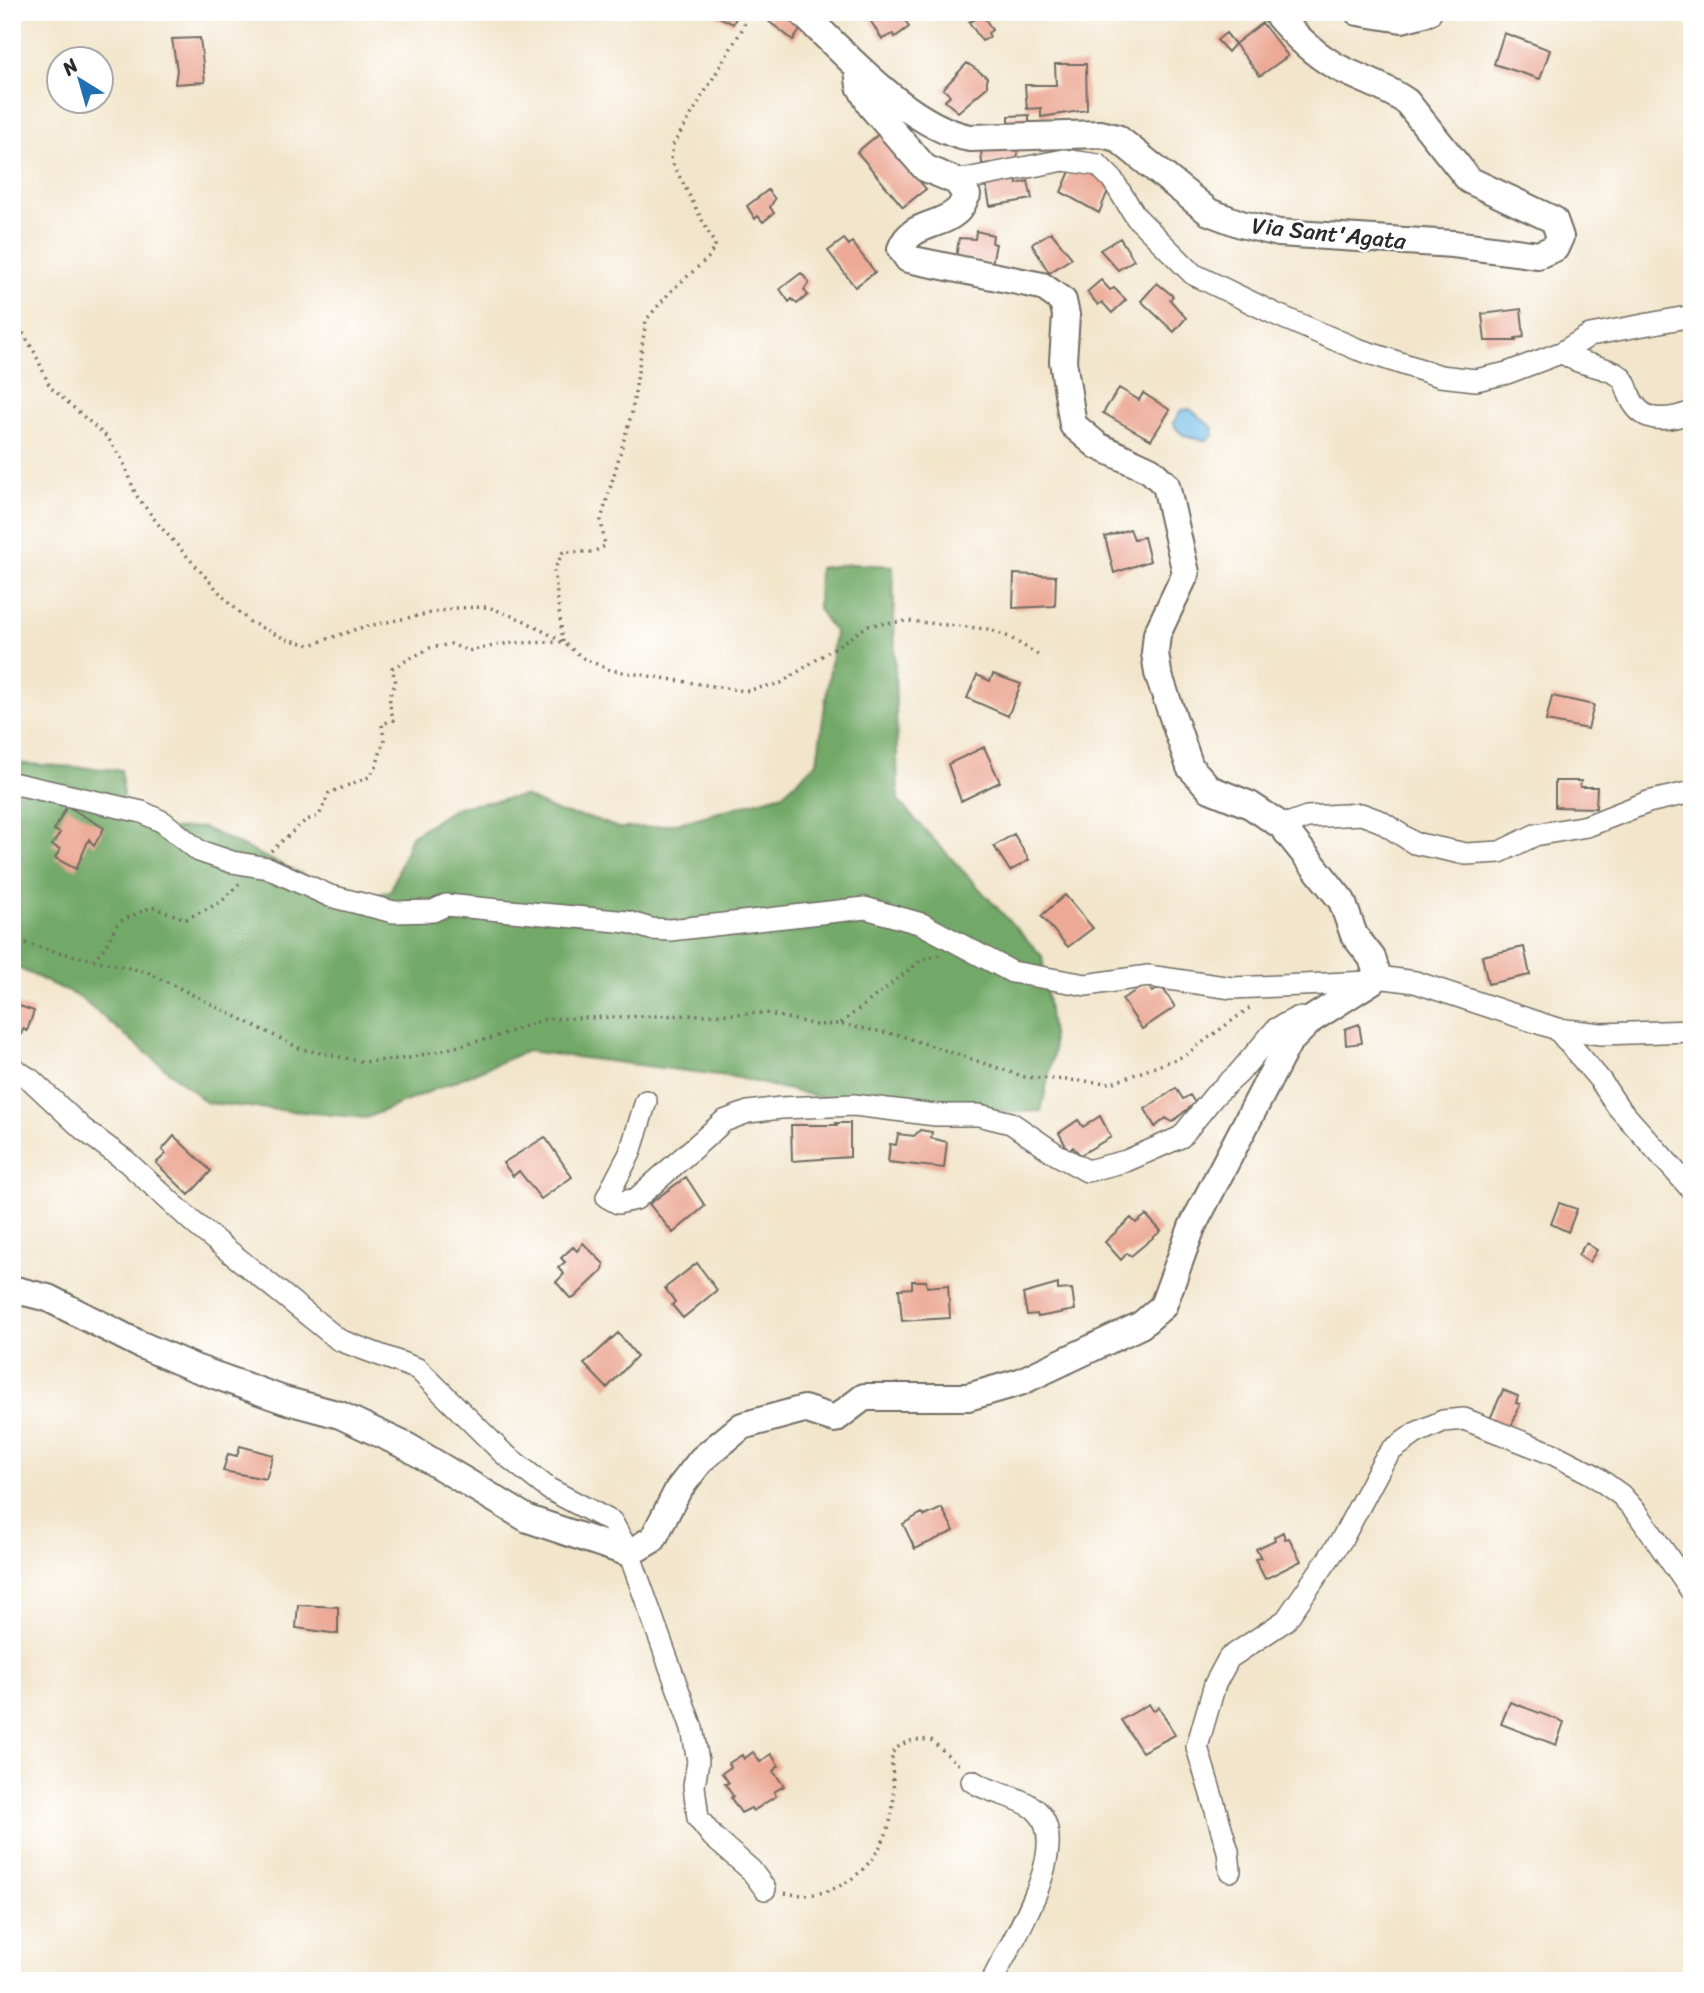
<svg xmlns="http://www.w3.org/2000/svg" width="1704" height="1993" viewBox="0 0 1704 1993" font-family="Sriracha,sans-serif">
<rect width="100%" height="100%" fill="#fff"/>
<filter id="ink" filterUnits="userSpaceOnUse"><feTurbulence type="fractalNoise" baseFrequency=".0143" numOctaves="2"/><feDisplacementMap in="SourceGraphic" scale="14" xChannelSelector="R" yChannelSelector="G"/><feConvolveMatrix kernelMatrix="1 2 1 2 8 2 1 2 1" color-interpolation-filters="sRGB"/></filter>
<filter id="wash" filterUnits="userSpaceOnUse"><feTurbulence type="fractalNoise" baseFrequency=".00686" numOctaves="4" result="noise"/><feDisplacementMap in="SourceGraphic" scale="28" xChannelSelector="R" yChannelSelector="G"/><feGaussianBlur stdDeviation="1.57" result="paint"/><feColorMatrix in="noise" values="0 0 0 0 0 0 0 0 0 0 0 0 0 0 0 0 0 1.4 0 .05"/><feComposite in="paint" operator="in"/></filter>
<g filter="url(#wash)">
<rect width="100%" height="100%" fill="#f2e5cb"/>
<path fill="#72a967" stroke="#4e6a49" stroke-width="2" d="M 851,564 L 893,566 L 898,801 L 1042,956 L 1054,1051 L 1041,1111 L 936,1115 L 854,1105 L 734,1077 L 527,1051 L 366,1118 L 207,1103 L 79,997 L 12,965 L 12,763 L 121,770 L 124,808 L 160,830 L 202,827 L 360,902 L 391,890 L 411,836 L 457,807 L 524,796 L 558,812 L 595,819 L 618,828 L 652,827 L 687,821 L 783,794 L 817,762 L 835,633 L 818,609 L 819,568 Z"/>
<path fill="#6bb9e5" stroke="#4b7288" stroke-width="2" d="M 1190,409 L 1213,428 L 1213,435 L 1208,440 C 1194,440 1179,436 1173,423 L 1181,410 Z"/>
<g id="blocks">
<path fill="#eca995" d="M 709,12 L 739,12 L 733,24 Z
M 773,12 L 786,12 L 803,26 L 793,40 L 767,20 Z
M 865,12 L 901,12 L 909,27 L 895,37 L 893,34 L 882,39 Z
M 983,15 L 992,30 L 988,33 L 990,37 L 982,41 L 969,22 Z
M 1262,23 L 1288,56 L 1260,76 L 1235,44 Z
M 1226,33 L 1235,44 L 1228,52 L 1217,40 Z
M 1504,33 L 1550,50 L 1540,79 L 1494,64 Z
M 200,38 L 205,82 L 175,84 L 177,70 L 172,39 Z
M 967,63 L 987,77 L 987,87 L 958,112 L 945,101 L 950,95 L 943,89 Z
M 1055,64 L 1086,64 L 1087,110 L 1041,117 L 1041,108 L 1027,109 L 1025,85 L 1056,85 Z
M 1029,115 L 1029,126 L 1009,127 L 1009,116 Z
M 880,133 L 926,189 L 903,207 L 857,152 Z
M 1017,146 L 1018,161 L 982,164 L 981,149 Z
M 1084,168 L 1111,183 L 1099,213 L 1061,192 L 1071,169 Z
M 1016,179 L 1017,184 L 1028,181 L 1032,199 L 990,206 L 986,184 Z
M 768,190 L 775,199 L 770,207 L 774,213 L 763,222 L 758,216 L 755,219 L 747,206 Z
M 976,231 L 993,235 L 992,243 L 996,244 L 992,264 L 956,258 L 959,238 L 975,239 Z
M 1051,232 L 1072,258 L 1049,273 L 1032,244 Z
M 1120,238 L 1134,260 L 1118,270 L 1100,250 Z
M 844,239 L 849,245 L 852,242 L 875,272 L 855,287 L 828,251 Z
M 801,273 L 809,282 L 804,290 L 808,295 L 797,304 L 792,299 L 789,302 L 780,289 Z
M 1101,280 L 1110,290 L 1114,288 L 1126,300 L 1112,313 L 1102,302 L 1098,305 L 1087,292 Z
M 1157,283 L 1173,296 L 1170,300 L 1186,318 L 1174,332 L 1141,301 Z
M 1521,309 L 1524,337 L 1515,338 L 1516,341 L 1485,341 L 1482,314 Z
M 1119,388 L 1139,400 L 1143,393 L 1170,410 L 1151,440 L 1103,413 Z
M 1130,529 L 1134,539 L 1144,537 L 1150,561 L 1114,573 L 1105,537 Z
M 1014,574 L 1056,576 L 1055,606 L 1013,608 Z
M 993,674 L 1021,684 L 1008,716 L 967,698 L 977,675 L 990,681 Z
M 1552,696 L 1594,705 L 1588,729 L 1546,721 Z
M 984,747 L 1000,782 L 961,801 L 948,764 Z
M 1555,781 L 1581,781 L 1580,787 L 1597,787 L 1596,808 L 1555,807 Z
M 67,806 L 104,828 L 94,846 L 89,839 L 76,869 L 55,858 L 60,849 L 52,845 L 60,833 L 54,830 Z
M 1014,834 L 1029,860 L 1010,871 L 994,846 Z
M 1065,895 L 1093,928 L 1068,947 L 1041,916 Z
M 1524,947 L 1530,975 L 1488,984 L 1482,956 Z
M 1147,984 L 1152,992 L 1162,987 L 1175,1007 L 1142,1029 L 1122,999 Z
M 17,1005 L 34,1011 L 27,1031 L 23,1029 L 21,1035 L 12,1032 L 12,1010 Z
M 1359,1024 L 1362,1043 L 1346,1045 L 1345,1029 Z
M 1176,1088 L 1183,1099 L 1190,1095 L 1195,1103 L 1172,1122 L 1166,1118 L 1155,1127 L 1145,1109 Z
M 1100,1116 L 1111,1137 L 1080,1155 L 1073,1147 L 1068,1150 L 1059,1133 L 1078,1120 L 1083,1127 Z
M 836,1123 L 850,1123 L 850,1157 L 792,1161 L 791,1125 L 837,1125 Z
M 920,1130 L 932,1132 L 931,1138 L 947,1142 L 944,1168 L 888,1162 L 890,1144 L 896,1145 L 898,1134 L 914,1136 Z
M 174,1136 L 211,1171 L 189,1195 L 156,1163 L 166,1154 L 162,1150 Z
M 545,1137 L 572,1177 L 541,1199 L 519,1171 L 513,1176 L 503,1163 Z
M 686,1177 L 705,1206 L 673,1233 L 649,1204 Z
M 1559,1203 L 1577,1209 L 1568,1232 L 1551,1224 Z
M 1146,1215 L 1161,1231 L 1131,1256 L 1127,1253 L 1121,1260 L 1105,1242 L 1131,1218 L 1136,1223 Z
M 583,1243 L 604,1264 L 603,1270 L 574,1298 L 570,1298 L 556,1282 L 564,1274 L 558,1268 L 565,1262 L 561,1258 L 573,1247 L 577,1251 Z
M 1586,1243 L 1597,1250 L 1589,1262 L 1578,1255 Z
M 697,1263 L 717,1290 L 683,1318 L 672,1305 L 675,1302 L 665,1288 Z
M 912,1281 L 926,1281 L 927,1287 L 948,1285 L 950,1318 L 902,1321 L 899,1289 L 912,1288 Z
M 1058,1284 L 1058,1290 L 1072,1289 L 1075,1310 L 1038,1317 L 1037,1314 L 1027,1315 L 1023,1294 Z
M 618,1333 L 637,1356 L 607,1388 L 584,1364 Z
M 1503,1390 L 1518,1396 L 1516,1403 L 1520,1404 L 1510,1430 L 1489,1421 Z
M 240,1446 L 273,1455 L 266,1479 L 223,1471 L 228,1454 L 237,1456 Z
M 942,1508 L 954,1531 L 915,1549 L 903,1524 L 922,1513 L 925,1516 Z
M 1283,1532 L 1285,1539 L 1289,1538 L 1301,1561 L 1265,1579 L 1255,1559 L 1261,1558 L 1256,1549 L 1275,1540 L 1274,1537 Z
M 298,1605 L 338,1607 L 338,1634 L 296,1628 Z
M 1510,1702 L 1564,1722 L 1556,1745 L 1501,1724 Z
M 1149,1704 L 1153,1711 L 1159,1707 L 1175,1735 L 1142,1752 L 1121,1720 Z
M 753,1752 L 760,1762 L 771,1754 L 779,1766 L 773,1771 L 784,1786 L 774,1792 L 776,1796 L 753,1811 L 751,1808 L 741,1813 L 731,1798 L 733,1796 L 725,1784 L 729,1783 L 722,1773 L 731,1767 L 729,1763 L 742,1755 L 744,1759 Z"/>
</g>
</g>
<g filter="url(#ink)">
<use href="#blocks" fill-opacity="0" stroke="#716c63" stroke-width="2"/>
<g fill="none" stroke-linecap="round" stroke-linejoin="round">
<defs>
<path id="minor" d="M 956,181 L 1064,160 L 1098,165 L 1112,179 L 1136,217 L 1193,274 L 1275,314 L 1357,349 L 1440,376 L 1476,380 L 1507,373 L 1563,352 L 1590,335 L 1692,316
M 1563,352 C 1578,366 1601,364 1618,375 C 1624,378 1627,387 1629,394 C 1640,424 1665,422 1692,412
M 12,783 L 142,812 L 163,822 L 199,851 L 232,862 L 268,868 L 330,896 L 394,912 L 433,911 L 446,905 L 628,922 L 651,929 L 670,930 L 865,908 L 922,924 L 1012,972 L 1086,985 L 1148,976 L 1232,988 L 1370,982
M 1282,826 L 1307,817 L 1361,814 L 1380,821 L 1414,843 L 1466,854 L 1500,852 L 1535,835 L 1587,826 L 1648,802 L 1692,792
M 1378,977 L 1415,982 L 1557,1029 L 1601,1034 L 1692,1031
M 1557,1029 L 1600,1080 L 1618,1107 L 1692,1190
M 12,1068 L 31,1080 L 83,1129 L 126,1161 L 195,1224 L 339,1340 L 418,1369 L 503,1453 L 549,1489 L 612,1522 L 629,1553 L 692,1728 L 698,1761 L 694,1786 L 698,1818 L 713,1837 L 751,1870 L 765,1889
M 646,1101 L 630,1153 L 607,1197 L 618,1203 L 636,1199 L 724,1121 L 748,1112 L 781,1108 L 854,1105 L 936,1115 L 979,1115 L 1011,1123 L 1056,1154 L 1087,1171 L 1126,1161 L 1181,1137 L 1215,1095 L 1238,1074 L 1276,1029 L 1297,1018 L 1312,1019
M 972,1781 C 991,1794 1017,1795 1035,1809 C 1076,1844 1010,1943 992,1981
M 1230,1871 L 1228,1851 L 1197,1747 L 1215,1684 L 1229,1658 L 1286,1620 L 1342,1539 L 1383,1462 L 1392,1450 L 1416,1433 L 1443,1421 L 1464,1419 L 1553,1454 L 1592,1474 L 1621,1495 L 1638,1514 L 1692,1592"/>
<path id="tertiary" d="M 801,12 C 846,54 909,127 970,138 L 1101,134 L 1117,138 L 1209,212 L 1241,224 L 1279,233 L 1453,244 L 1538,255 L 1555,248 L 1560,237 L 1554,220 L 1469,180 L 1407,102 C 1385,86 1360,79 1337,67 C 1312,53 1293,34 1275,12
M 1358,12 L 1402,19 L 1428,12
M 12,1289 L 48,1298 L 139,1344 L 195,1368 L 284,1400 L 340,1415 L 408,1447 L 528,1519 L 629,1553 L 653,1539 L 678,1490 L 702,1459 L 742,1426 L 804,1409 L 835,1419 L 864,1397 L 968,1397 L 1020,1382 L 1141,1325 L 1163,1306 L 1192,1227 L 1288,1043 L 1312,1019 L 1378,977 L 1372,958 L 1354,935 L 1342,901 L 1282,826 L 1250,805 L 1210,789 L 1190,767 L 1158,673 L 1155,653 L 1157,634 L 1186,573 L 1166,485 L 1150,470 L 1098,446 L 1073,425 L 1063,361 L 1066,315 L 1063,301 L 1042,286 L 908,259 L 901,249 C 911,221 942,228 959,209 C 962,206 964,199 967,195 L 956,181 L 925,168 L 871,106 L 860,86 L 858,70"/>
</defs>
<use href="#minor" stroke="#716c63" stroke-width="24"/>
<use href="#tertiary" stroke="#716c63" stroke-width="30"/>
<path stroke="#716c63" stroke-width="3.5" stroke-dasharray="2 5" stroke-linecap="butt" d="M 12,315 L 35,353 L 50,387 L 108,438 L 123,461 L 136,495 L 159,525 L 228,602 L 250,622 L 283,638 L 310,645 L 363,627 L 456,608 L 488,607 L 523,620 L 563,642 L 583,658 L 610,670 L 745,691 L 781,683 L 869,625 L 908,621 L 987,629 L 1009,637 L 1040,656
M 563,642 L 554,570 L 563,552 L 593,552 L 605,546 L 601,520 L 632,412 L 646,320 L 670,292 L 709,257 L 715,245 L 671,160 L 673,145 L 743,28 L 748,12
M 271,851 L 306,820 L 319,816 L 329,793 L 369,777 L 376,767 L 384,740 L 382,724 L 394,720 C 389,705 387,696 396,683 L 392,668 L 430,648 L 451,644 L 468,651 L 509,643 L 561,642
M 12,939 L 49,950 L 147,972 L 301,1049 L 364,1062 L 409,1058 L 492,1038 L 545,1019 L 766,1013 L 816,1025 L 839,1024 L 899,1035 L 1025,1077 L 1112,1083 L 1184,1056 L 1252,1006
M 93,960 L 106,946 L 118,922 L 152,907 L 186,919 L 221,902 L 240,883
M 841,1023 L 923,959 L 940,955
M 785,1893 C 837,1904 884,1864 892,1812 C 896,1793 891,1772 892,1753 C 904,1740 914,1739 931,1740 L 960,1766"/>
<use href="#minor" stroke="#fff" stroke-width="21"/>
<use href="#tertiary" stroke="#fff" stroke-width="26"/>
</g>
</g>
<g text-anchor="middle" stroke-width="5" stroke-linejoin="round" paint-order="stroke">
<g font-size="23" fill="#2b2b2b" stroke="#fff">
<text transform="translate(1329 233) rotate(6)" y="8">Via Sant'Agata</text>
</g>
</g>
<rect width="1704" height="1993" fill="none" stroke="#fff" stroke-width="42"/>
<g transform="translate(80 80) rotate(323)"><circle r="33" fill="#ffffff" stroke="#aaaaaa" stroke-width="2"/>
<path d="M0-5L12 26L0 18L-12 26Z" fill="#1f6fb2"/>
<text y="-10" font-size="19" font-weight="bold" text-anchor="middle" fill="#2b2b2b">N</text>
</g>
</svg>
